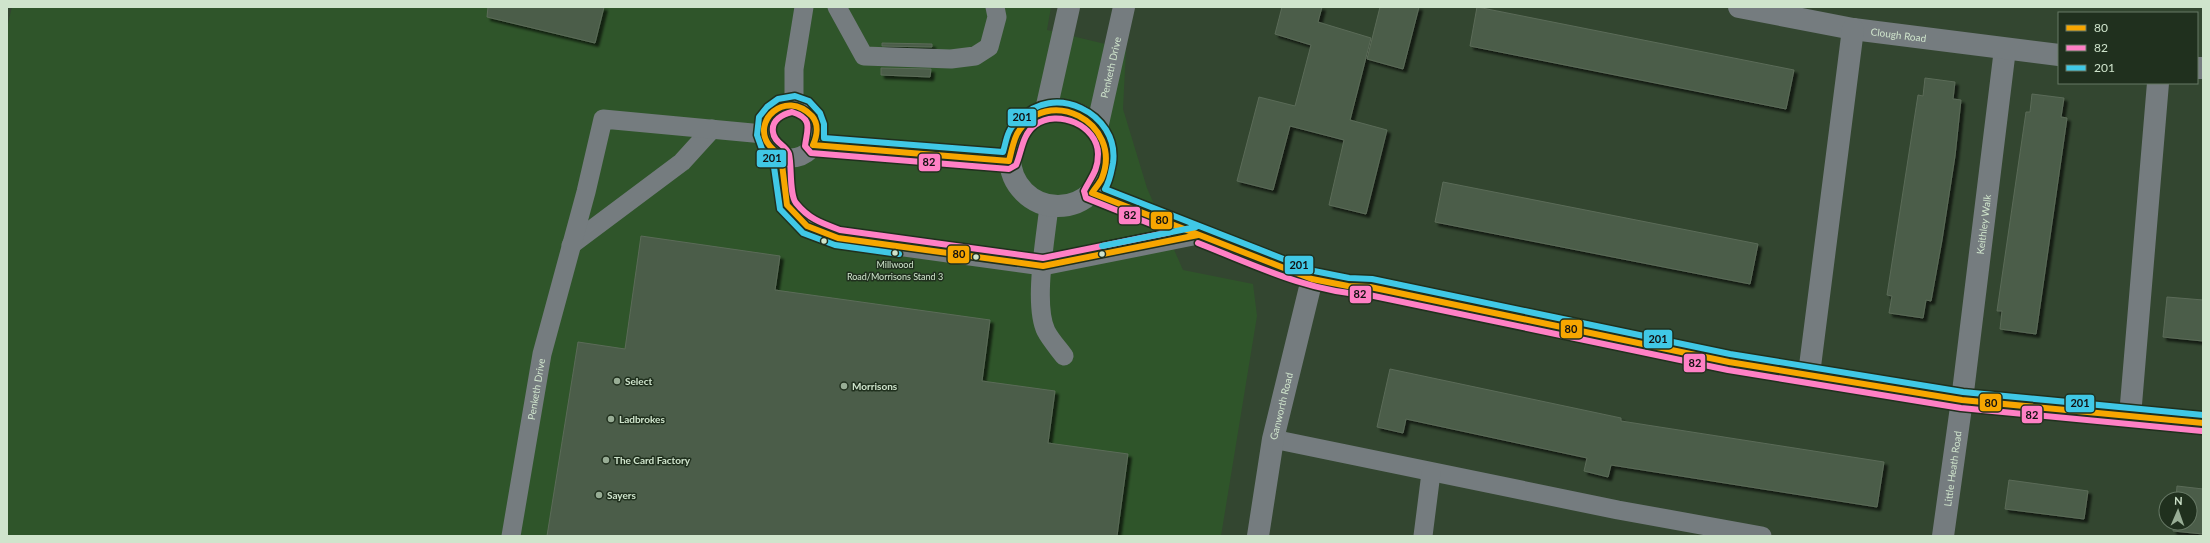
<svg xmlns="http://www.w3.org/2000/svg" width="2210" height="543" viewBox="0 0 2210 543" font-family="Lato,sans-serif">
<defs>
<filter id="shadow"><feDropShadow dx="3.5" dy="3.5" stdDeviation="1" flood-color="#0009"/></filter>
</defs>
<rect width="100%" height="100%" fill="#334630"/>
<path fill="#2f552a" d="M 12,7 L 1051,7 L 1047,30 L 1126,49 L 1123,109 L 1147,188 L 1183,270 L 1253,284 L 1257,316 L 1221,536 L 7,536 L 7,28 Z"/>
<path fill="#4b5d49" stroke="#5b6b58" filter="url(#shadow)" d="M 488,7 L 604,7 L 595,43 L 487,17 Z
M 1282,7 L 1322,7 L 1318,22 L 1371,38 L 1350,120 L 1387,130 L 1366,214 L 1329,205 L 1344,140 L 1290,126 L 1273,190 L 1237,181 L 1259,97 L 1295,106 L 1311,45 L 1275,34 Z
M 1380,7 L 1419,7 L 1403,69 L 1367,59 Z
M 1477,7 L 1794,70 L 1786,109 L 1470,46 Z
M 882,43 L 932,44 L 932,47 L 882,46 Z
M 881,68 L 931,69 L 930,77 L 881,75 Z
M 1925,78 L 1955,82 L 1953,99 L 1961,100 L 1955,156 L 1942,240 L 1931,301 L 1926,300 L 1923,318 L 1889,313 L 1892,296 L 1887,295 L 1918,95 L 1923,96 Z
M 2032,94 L 2064,98 L 2061,117 L 2067,118 L 2036,334 L 2000,329 L 2002,311 L 1997,311 L 2026,112 L 2030,112 Z
M 1443,182 L 1758,244 L 1750,284 L 1435,222 Z
M 641,236 L 780,256 L 775,290 L 990,320 L 982,381 L 1055,391 L 1048,443 L 1128,454 L 1117,536 L 547,536 L 578,342 L 625,349 Z
M 2167,297 L 2203,300 L 2203,341 L 2163,337 Z
M 1390,369 L 1621,418 L 1621,421 L 1884,462 L 1877,507 L 1611,465 L 1608,477 L 1584,471 L 1587,458 L 1406,419 L 1403,433 L 1377,427 Z
M 2009,480 L 2088,491 L 2084,519 L 2005,509 Z
M 2177,486 L 2203,489 L 2203,534 L 2173,531 L 2174,523 L 2190,523 L 2190,499 L 2176,499 Z"/>
<g fill="none" stroke-linecap="round" stroke-linejoin="round">
<g stroke="#757c7f" stroke-width="19">
<path d="M 837,7 L 864,56 L 951,59 L 975,56 L 989,47 L 997,17 L 995,7"/>
<path d="M 794,104 L 794,69 L 804,7"/>
<circle cx="791" cy="131" r="27"/>
<path d="M 813,145 L 1009,161"/>
<path d="M 781,156 L 787,205 L 807,226 L 838,238 L 1043,266 L 1198,235"/>
<path d="M 1049,206 C 1046,236 1033,304 1046,331 C 1050,339 1058,348 1064,356"/>
<path d="M 571,245 L 682,162 L 712,129"/>
<path d="M 1273,439 L 1618,510 L 1762,536"/>
<path id="s1" d="M 511,536 L 542,354 L 586,192 L 603,119 L 764,134"/>
<path d="M 1423,536 L 1431,473"/>
</g>
<path stroke="#757c7f" stroke-width="22" id="s2" d="M 1962,400 L 2005,49"/>
<g stroke="#757c7f" stroke-width="22">
<path id="s3" d="M 1739,7 L 1853,29 L 2059,55"/>
<path d="M 2197,68 L 2203,68"/>
<circle cx="1058" cy="158" r="48"/>
<path d="M 1046,110 L 1069,7"/>
<path id="s4" d="M 1097,128 L 1124,7"/>
<path d="M 1092,193 L 1312,279 L 1348,286 L 1370,287 L 1729,362 L 1962,400 L 2203,423"/>
<path d="M 1809,374 L 1853,29"/>
<path d="M 2130,416 L 2158,83"/>
<path id="s5" d="M 1258,536 L 1273,439 L 1312,279"/>
<path id="s6" d="M 1943,536 L 1962,400"/>
</g>
<defs>
<path id="bus-1" d="M 1198,235 L 1043,266 L 838,238 L 807,226 L 787,205 L 781,156 C 777,153 772,149 769,145 C 751,122 785,88 812,116 C 819,124 817,136 813,145 L 1009,161 C 1011,153 1013,142 1017,134 C 1046,83 1124,122 1102,178 C 1100,183 1095,188 1092,193 L 1312,279 L 1348,286 L 1370,287 L 1729,362 L 1962,400 L 2203,423"/>
<path id="bus-2" d="M 792,112 C 814,119 807,129 805,146 L 811,153 L 1009,169 L 1016,165 C 1022,151 1022,135 1035,125 C 1058,108 1098,126 1098,154 C 1098,171 1091,177 1084,191 L 1086,198 L 1171,232 L 1043,258 L 840,230 C 821,223 809,219 796,203 C 789,194 792,166 789,154 C 786,145 774,143 773,132 C 771,120 783,114 792,112 Z
M 1198,243 C 1254,265 1308,292 1369,295 L 1728,370 L 1961,408 L 2202,431"/>
<path id="bus-3" d="M 1102,246 L 1196,227
M 899,254 L 835,245 L 803,233 L 780,209 L 773,160 L 762,149 L 757,135 L 759,117 L 767,107 L 778,99 L 795,96 L 809,101 L 820,113 L 824,124 L 824,138 L 1003,152 C 1005,146 1006,138 1009,132 C 1011,127 1015,123 1019,120 C 1052,81 1120,113 1113,163 C 1111,173 1110,181 1105,189 L 1314,271 L 1349,278 L 1372,279 L 1730,354 L 1963,392 L 2203,415"/>
</defs>
<use href="#bus-1" stroke="#20301e" stroke-width="9"/>
<use href="#bus-2" stroke="#20301e" stroke-width="9"/>
<use href="#bus-3" stroke="#20301e" stroke-width="9"/>
<use href="#bus-1" stroke="#f7a600" stroke-width="6"/>
<use href="#bus-2" stroke="#ff80c5" stroke-width="6"/>
<use href="#bus-3" stroke="#40c8e6" stroke-width="6"/>
</g>
<g fill="#cfe4cc" stroke="#20301e" stroke-width="1.5">
<circle cx="824" cy="241" r="3.5"/>
<circle cx="895" cy="253" r="3.5"/>
<circle cx="1102" cy="254" r="3.5"/>
<circle cx="976" cy="257" r="3.5"/>
</g>
<g fill="#98ad95" stroke="#20301e" stroke-width="1.5">
<circle cx="617" cy="381" r="4"/>
<circle cx="844" cy="386" r="4"/>
<circle cx="611" cy="419" r="4"/>
<circle cx="606" cy="460" r="4"/>
<circle cx="599" cy="495" r="4"/>
</g>
<g text-anchor="middle" stroke-width="3" stroke-linejoin="round" paint-order="stroke">
<g font-size="9" fill="#cfe4cc" stroke="#20301e">
<text x="895" y="268">Millwood<tspan x="895" dy="12">Road/Morrisons Stand 3</tspan></text>
</g>
<g font-size="10" fill="#cfe4cc" stroke="#20301e">
<text dy="4" stroke="none"><textPath href="#s3" startOffset="162">Clough Road</textPath></text>
<text dy="4" stroke="none"><textPath href="#s4" startOffset="62">Penketh Drive</textPath></text>
<text dy="4" stroke="none"><textPath href="#s2" startOffset="177">Keithley Walk</textPath></text>
<text dy="4" stroke="none"><textPath href="#s1" startOffset="149">Penketh Drive</textPath></text>
<text dy="4" stroke="none"><textPath href="#s5" startOffset="132">Ganworth Road</textPath></text>
<text dy="4" stroke="none"><textPath href="#s6" startOffset="68">Little Heath Road</textPath></text>
</g>
<g font-size="10" font-weight="bold" fill="#cfe4cc" stroke="#20301e" text-anchor="start">
<text x="625" y="385">Select</text>
<text x="852" y="390">Morrisons</text>
<text x="619" y="423">Ladbrokes</text>
<text x="614" y="464">The Card Factory</text>
<text x="607" y="499">Sayers</text>
</g>
</g>
<g stroke="#20301e" stroke-width="1.5">
<rect x="1007" y="108" width="30" height="19" rx="4" fill="#40c8e6"/>
<rect x="756" y="149" width="31" height="19" rx="4" fill="#40c8e6"/>
<rect x="918" y="153" width="23" height="19" rx="4" fill="#ff80c5"/>
<rect x="1118" y="206" width="23" height="19" rx="4" fill="#ff80c5"/>
<rect x="1150" y="211" width="23" height="19" rx="4" fill="#f7a600"/>
<rect x="947" y="245" width="23" height="19" rx="4" fill="#f7a600"/>
<rect x="1284" y="255" width="30" height="20" rx="4" fill="#40c8e6"/>
<rect x="1349" y="285" width="23" height="19" rx="4" fill="#ff80c5"/>
<rect x="1560" y="319" width="23" height="20" rx="4" fill="#f7a600"/>
<rect x="1643" y="329" width="30" height="20" rx="4" fill="#40c8e6"/>
<rect x="1683" y="353" width="23" height="20" rx="4" fill="#ff80c5"/>
<rect x="1979" y="393" width="23" height="19" rx="4" fill="#f7a600"/>
<rect x="2065" y="394" width="30" height="19" rx="4" fill="#40c8e6"/>
<rect x="2021" y="405" width="22" height="19" rx="4" fill="#ff80c5"/>
</g>
<g font-size="11" text-anchor="middle" font-weight="bold" fill="#111">
<text x="1022" y="121">201</text>
<text x="772" y="162">201</text>
<text x="929" y="166">82</text>
<text x="1130" y="219">82</text>
<text x="1162" y="224">80</text>
<text x="959" y="258">80</text>
<text x="1299" y="269">201</text>
<text x="1360" y="298">82</text>
<text x="1571" y="333">80</text>
<text x="1658" y="343">201</text>
<text x="1695" y="367">82</text>
<text x="1991" y="407">80</text>
<text x="2080" y="407">201</text>
<text x="2032" y="419">82</text>
</g>
<rect width="2210" height="543" fill="none" stroke="#cfe4cc" stroke-width="16"/>
<rect x="2058" y="12" width="140" height="72" fill="#20301e" stroke="#667864"/>
<rect x="2066" y="25" width="20" height="6" fill="#f7a600" stroke="#667864"/>
<text x="2094" y="32" font-size="12" fill="#cfe4cc">80</text>
<rect x="2066" y="45" width="20" height="6" fill="#ff80c5" stroke="#667864"/>
<text x="2094" y="52" font-size="12" fill="#cfe4cc">82</text>
<rect x="2066" y="65" width="20" height="6" fill="#40c8e6" stroke="#667864"/>
<text x="2094" y="72" font-size="12" fill="#cfe4cc">201</text>
<g transform="translate(2178 511) rotate(2)"><circle r="19" fill="#20301e" stroke="#667864"/>
<path d="M0-3L7 15L0 10L-7 15Z" fill="#98ad95"/>
<text y="-6" font-size="11" font-weight="bold" text-anchor="middle" fill="#cfe4cc">N</text>
</g>
</svg>
